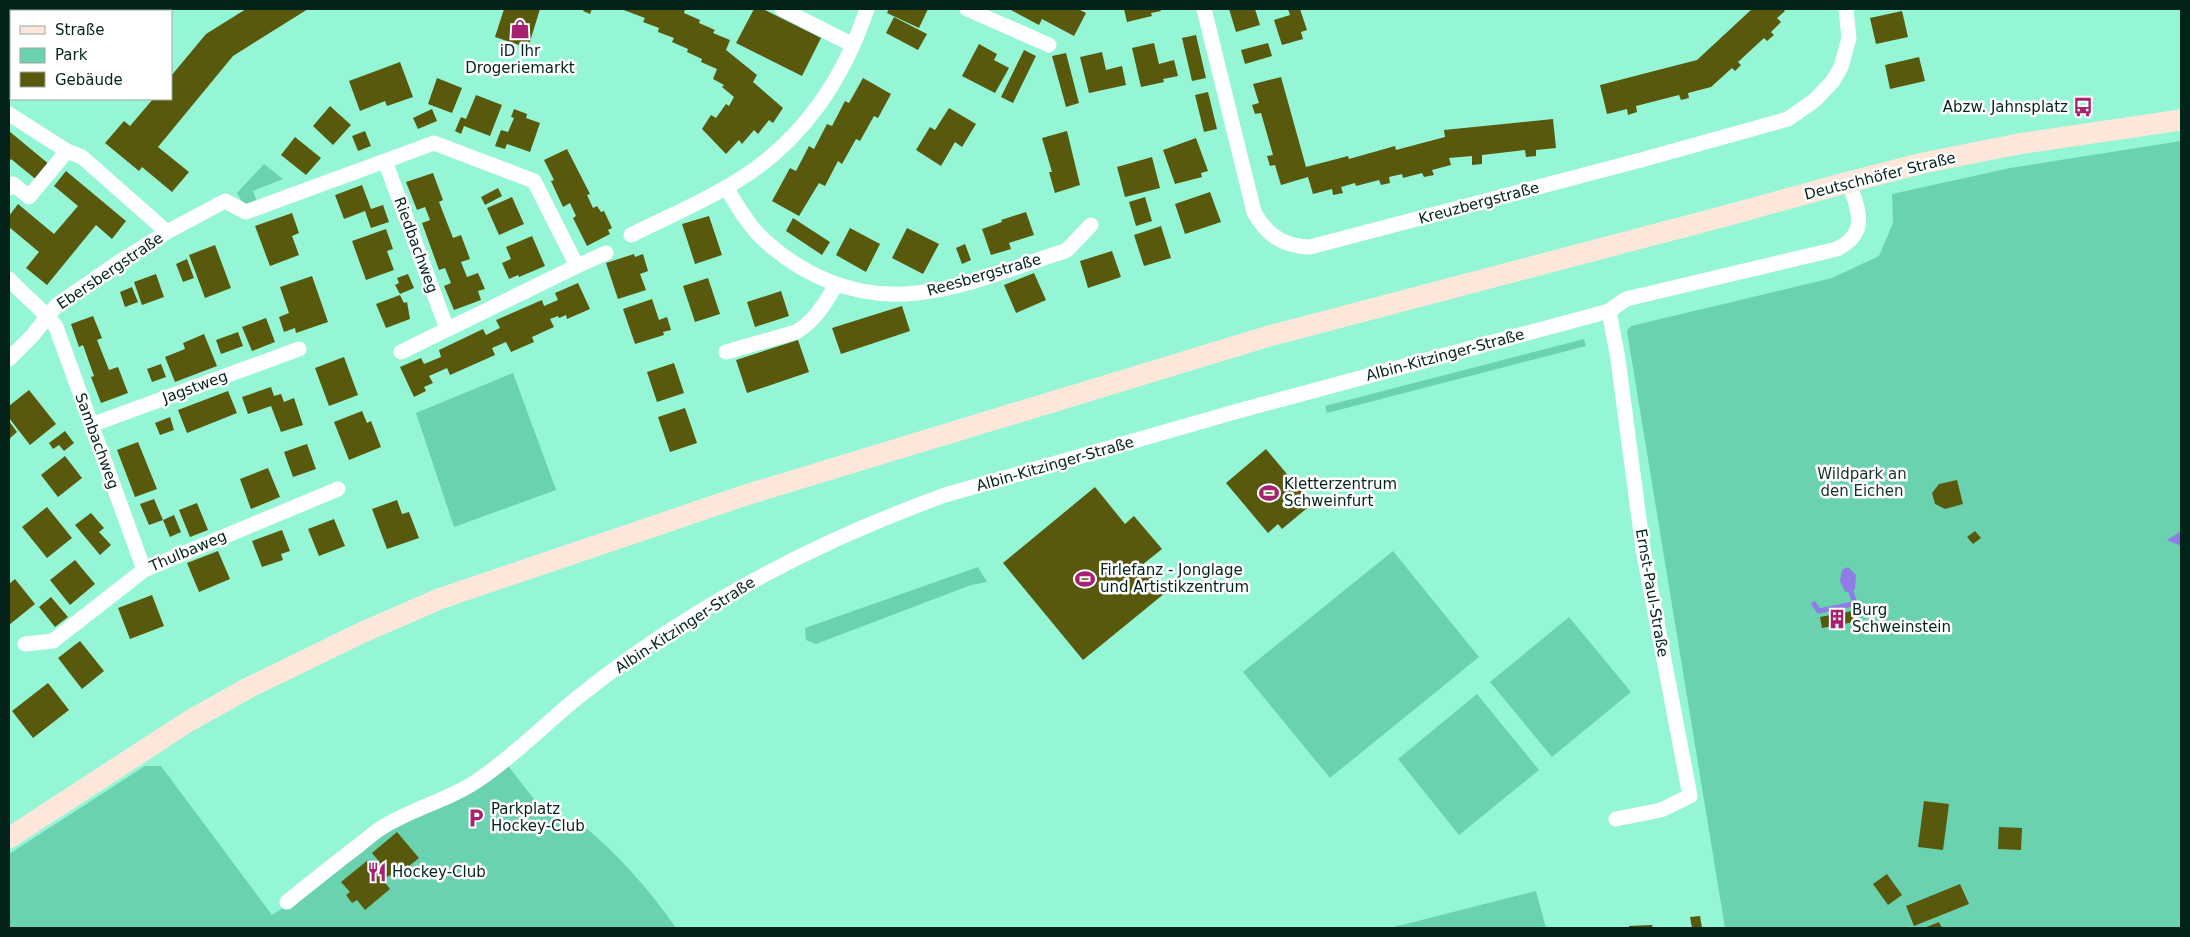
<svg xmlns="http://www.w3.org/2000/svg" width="2190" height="937" viewBox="0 0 2190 937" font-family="'DejaVu Sans',sans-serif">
<rect width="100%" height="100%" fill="#95f6d5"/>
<path fill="#6bd2b0" d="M 2181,141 L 2181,928 L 1725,928 L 1627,331 L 1631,326 L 1832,278 L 1879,256 L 1893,223 L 1892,194 L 2010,168 Z
M 264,164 L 283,179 L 253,191 L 257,202 L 246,209 L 237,193 Z
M 1584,339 L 1586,346 L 1327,413 L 1325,406 Z
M 513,373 L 556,490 L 454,527 L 416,413 Z
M 1393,551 L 1479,657 L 1330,778 L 1243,672 Z
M 978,567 L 987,582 L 971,585 L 816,644 L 806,640 L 805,628 Z
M 1569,617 L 1631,692 L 1552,757 L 1490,682 Z
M 1477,694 L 1539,770 L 1459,835 L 1398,759 Z
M 505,762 L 537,803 L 548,804 L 567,829 L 580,823 C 617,853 649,889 676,928 L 9,928 L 9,854 L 145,766 L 161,766 L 272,915 L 286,906 L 383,830 Z
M 1536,891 L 1546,928 L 1390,928 Z"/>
<path fill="#907ce6" d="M 2181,531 L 2181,546 L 2167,540 Z
M 1848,567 L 1856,575 L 1855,589 L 1851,592 L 1845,592 L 1840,581 L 1842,570 Z"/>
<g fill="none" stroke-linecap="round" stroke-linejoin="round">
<path stroke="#907ce6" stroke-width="5" d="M 1814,604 L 1819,611 L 1853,604 L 1854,600 L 1851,592"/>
</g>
<path fill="#58590d" d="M 28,9 L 81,9 L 85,11 L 27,11 Z
M 105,9 L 155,9 L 153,11 L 103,11 Z
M 246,9 L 308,9 L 233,56 L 158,147 L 189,172 L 172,192 L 142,167 L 139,171 L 105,143 L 124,121 L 130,126 L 153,99 L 171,99 L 171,76 L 206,34 Z
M 504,9 L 540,9 L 528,48 L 495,37 Z
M 584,9 L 592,9 L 590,14 L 583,11 Z
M 621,9 L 685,9 L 684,13 L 700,20 L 699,23 L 715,30 L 713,33 L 730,40 L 726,50 L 757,75 L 753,82 L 783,108 L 773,123 L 769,120 L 758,134 L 754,130 L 742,144 L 739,140 L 726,154 L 702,129 L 711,115 L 716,118 L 726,104 L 729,106 L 734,97 L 722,87 L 724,85 L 713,79 L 717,69 L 701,62 L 702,59 L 687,52 L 688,49 L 672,42 L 674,38 L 658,32 L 659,28 L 643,22 L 645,18 Z
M 754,9 L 763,9 L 821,38 L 802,76 L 736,43 Z
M 889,9 L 928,9 L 919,28 L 887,13 Z
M 1009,9 L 1078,9 L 1086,13 L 1074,36 L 1042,19 L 1039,25 Z
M 1124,9 L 1160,9 L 1161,11 L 1151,13 L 1152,16 L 1127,22 Z
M 1229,9 L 1255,9 L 1260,25 L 1236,32 Z
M 1288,9 L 1300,9 L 1307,30 L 1301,32 L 1303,39 L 1282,45 L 1274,20 L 1290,15 Z
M 1752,9 L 1783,9 L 1785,11 L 1777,18 L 1781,22 L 1771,32 L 1774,35 L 1767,41 L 1764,38 L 1738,62 L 1741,65 L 1735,71 L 1732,68 L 1711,87 L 1688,93 L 1689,98 L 1681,100 L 1679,95 L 1636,106 L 1637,112 L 1628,115 L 1627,109 L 1607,114 L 1600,85 L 1697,60 Z
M 1902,11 L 1908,37 L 1876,44 L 1870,18 Z
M 894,17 L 927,34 L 918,50 L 886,33 Z
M 1196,35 L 1206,78 L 1192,81 L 1182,38 Z
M 11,37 L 11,82 L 9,81 L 9,41 Z
M 1154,43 L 1159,64 L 1174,60 L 1178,76 L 1163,79 L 1164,82 L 1141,87 L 1132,48 Z
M 1268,43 L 1272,56 L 1245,64 L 1241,50 Z
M 979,44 L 997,54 L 994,60 L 1009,68 L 995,93 L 962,76 Z
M 1024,50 L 1036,56 L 1013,103 L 1001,97 Z
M 1102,52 L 1106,70 L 1122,66 L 1126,85 L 1089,93 L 1080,57 Z
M 1066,53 L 1079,103 L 1066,107 L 1052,56 Z
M 1919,57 L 1925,81 L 1890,89 L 1885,65 Z
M 400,62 L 413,97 L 387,106 L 385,101 L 360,111 L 349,81 Z
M 1281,77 L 1306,167 L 1348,156 L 1349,159 L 1395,146 L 1396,150 L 1445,137 L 1444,130 L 1553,119 L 1556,148 L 1536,150 L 1536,156 L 1526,157 L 1525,150 L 1482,155 L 1482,164 L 1472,165 L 1472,156 L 1449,158 L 1451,165 L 1432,170 L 1434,175 L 1424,177 L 1422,173 L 1403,178 L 1402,174 L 1389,177 L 1390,183 L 1381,185 L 1379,180 L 1356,186 L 1355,183 L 1341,187 L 1343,193 L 1333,195 L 1332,189 L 1313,194 L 1308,177 L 1281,185 L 1275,165 L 1270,166 L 1267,156 L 1273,155 L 1261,113 L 1255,114 L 1252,105 L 1259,103 L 1253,84 Z
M 437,78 L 462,88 L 452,113 L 428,104 Z
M 863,78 L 891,94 L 878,118 L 874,116 L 860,141 L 856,139 L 842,164 L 838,161 L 825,186 L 819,183 L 799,216 L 772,201 L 790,168 L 796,171 L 809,146 L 814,149 L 827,124 L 832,126 L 845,101 L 849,103 Z
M 1208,92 L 1217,129 L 1204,132 L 1195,95 Z
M 476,95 L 502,105 L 490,136 L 464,126 L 461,134 L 455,131 L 461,117 L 466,119 Z
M 330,106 L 351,125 L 333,145 L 313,126 Z
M 949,108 L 976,124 L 962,147 L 955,142 L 941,166 L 916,150 L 930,127 L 935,130 Z
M 432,109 L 437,121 L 418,129 L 413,118 Z
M 514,109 L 527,114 L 526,118 L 540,123 L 530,152 L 507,144 L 505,149 L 495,146 L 501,130 L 508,132 L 514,118 L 511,117 Z
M 9,131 L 50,165 L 38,181 L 11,159 L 9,162 Z
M 365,131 L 371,146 L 358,151 L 352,136 Z
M 1067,131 L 1080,185 L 1055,193 L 1049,172 L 1052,172 L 1042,138 Z
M 295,137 L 321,158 L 306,175 L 281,155 Z
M 1196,138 L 1208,171 L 1201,173 L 1202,177 L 1175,184 L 1163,150 Z
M 567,149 L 590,194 L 587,195 L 593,208 L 597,206 L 601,212 L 604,211 L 612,228 L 608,230 L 610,234 L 587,246 L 573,218 L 576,216 L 570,203 L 563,207 L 551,181 L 554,180 L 544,160 Z
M 1152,157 L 1160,188 L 1125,197 L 1117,167 Z
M 66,171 L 126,221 L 112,239 L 96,225 L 47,285 L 26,268 L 39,252 L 9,227 L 9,216 L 18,204 L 54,234 L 78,206 L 54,186 Z
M 433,173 L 443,200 L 439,202 L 453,238 L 461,235 L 470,259 L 461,262 L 467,277 L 478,273 L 485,289 L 478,291 L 481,300 L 454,310 L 444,286 L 451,283 L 445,268 L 439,270 L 422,223 L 430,220 L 425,207 L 417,210 L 406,182 Z
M 362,185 L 371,209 L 383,205 L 389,222 L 371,228 L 365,211 L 344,219 L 335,195 Z
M 498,188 L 502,196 L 485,205 L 481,197 Z
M 1210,192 L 1221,222 L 1185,234 L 1175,204 Z
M 512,197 L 524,224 L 499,235 L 487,208 Z
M 1145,197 L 1152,221 L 1136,226 L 1129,202 Z
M 1026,212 L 1034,235 L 1009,243 L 1011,249 L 991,255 L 982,229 L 1002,222 L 1001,220 Z
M 292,213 L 299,233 L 292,236 L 299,255 L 270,266 L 255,226 Z
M 709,216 L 722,255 L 695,264 L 682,224 Z
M 793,218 L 830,242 L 822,255 L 786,231 Z
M 1161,226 L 1171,258 L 1144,266 L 1134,235 Z
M 850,228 L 880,244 L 866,272 L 836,255 Z
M 907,228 L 939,244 L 923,274 L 892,258 Z
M 386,229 L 393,249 L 387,251 L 394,270 L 366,280 L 352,241 Z
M 532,236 L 545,266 L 519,277 L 518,275 L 509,279 L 502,263 L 511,259 L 506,247 Z
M 965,244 L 971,260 L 962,264 L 956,248 Z
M 215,245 L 231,288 L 205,298 L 189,255 Z
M 1112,251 L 1121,277 L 1088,288 L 1080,261 Z
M 634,254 L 635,257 L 643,254 L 648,271 L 640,274 L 646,290 L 618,299 L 606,263 Z
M 187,259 L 194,278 L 183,282 L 176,264 Z
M 1034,273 L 1046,300 L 1016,313 L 1004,285 Z
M 156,274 L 164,297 L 142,305 L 134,282 Z
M 408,274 L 414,288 L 400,294 L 395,285 L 399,283 L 397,278 Z
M 312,276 L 328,322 L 296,333 L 295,328 L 284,332 L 279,317 L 289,313 L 280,287 Z
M 708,278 L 720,314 L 695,322 L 683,286 Z
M 578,283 L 590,309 L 567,319 L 566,315 L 559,318 L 558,316 L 550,319 L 554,327 L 532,337 L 534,342 L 511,352 L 506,342 L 492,348 L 495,355 L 450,375 L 447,368 L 429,376 L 433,383 L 424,387 L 426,391 L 414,397 L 400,367 L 421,358 L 424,364 L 441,357 L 439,350 L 483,329 L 486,335 L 500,328 L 496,320 L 542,300 L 544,306 L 558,300 L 555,293 Z
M 132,287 L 138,302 L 125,307 L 120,292 Z
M 781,291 L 789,316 L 755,327 L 747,302 Z
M 400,295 L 404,303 L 407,302 L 410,319 L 386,328 L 376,304 Z
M 652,299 L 659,320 L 667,317 L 671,330 L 663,332 L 664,335 L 635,344 L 623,309 Z
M 902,306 L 910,331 L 841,354 L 832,328 Z
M 93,316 L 102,338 L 97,340 L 109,370 L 118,367 L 128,393 L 101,403 L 91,377 L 94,376 L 83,345 L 79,347 L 71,324 Z
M 266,318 L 275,342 L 252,351 L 242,327 Z
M 238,332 L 243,346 L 221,354 L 216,340 Z
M 204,334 L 217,366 L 175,382 L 165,357 L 185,349 L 183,343 Z
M 798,340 L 809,372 L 747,393 L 736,360 Z
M 344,357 L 358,395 L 329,406 L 315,368 Z
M 674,363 L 684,393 L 657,402 L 647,372 Z
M 161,364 L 166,377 L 152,382 L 147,369 Z
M 271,387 L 274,396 L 281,394 L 284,402 L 294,398 L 303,425 L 281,432 L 271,406 L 248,414 L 242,397 Z
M 29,390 L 56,424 L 30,445 L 9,418 L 9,406 Z
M 228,391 L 237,413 L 187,433 L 178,410 Z
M 685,408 L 697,443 L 670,452 L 658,417 Z
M 362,411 L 367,423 L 371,421 L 381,447 L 349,460 L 334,422 Z
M 170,417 L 174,430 L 160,435 L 155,423 Z
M 9,421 L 17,432 L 9,439 Z
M 65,431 L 74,443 L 64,451 L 59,445 L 53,449 L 49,443 Z
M 138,442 L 157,489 L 135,497 L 117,450 Z
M 307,444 L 316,469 L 293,477 L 284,452 Z
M 1266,449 L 1312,504 L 1282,529 L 1278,524 L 1268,533 L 1226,483 Z
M 65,456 L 82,478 L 58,497 L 41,475 Z
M 268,468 L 280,497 L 251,509 L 240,479 Z
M 1957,480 L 1963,504 L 1945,509 L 1935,504 L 1932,493 L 1939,484 Z
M 1095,487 L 1125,524 L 1134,516 L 1162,549 L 1142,565 L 1165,593 L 1083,660 L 1003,563 Z
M 154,499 L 163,520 L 149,525 L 140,504 Z
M 397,500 L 402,514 L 409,512 L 419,538 L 387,549 L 372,509 Z
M 197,503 L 208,530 L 190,537 L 179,510 Z
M 47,507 L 72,538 L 47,558 L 22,527 Z
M 91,513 L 104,528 L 99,532 L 111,545 L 100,555 L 75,525 Z
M 174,515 L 181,532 L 170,537 L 163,520 Z
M 334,519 L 345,546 L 319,556 L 308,529 Z
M 282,530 L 290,551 L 281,554 L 283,560 L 262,567 L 252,541 Z
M 1975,531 L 1981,538 L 1973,544 L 1967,537 Z
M 218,551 L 230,579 L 199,592 L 187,563 Z
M 75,560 L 95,584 L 70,605 L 50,580 Z
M 15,579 L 35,604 L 9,625 L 9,584 Z
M 152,595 L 164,626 L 130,639 L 118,608 Z
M 51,597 L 68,617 L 55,627 L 39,607 Z
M 1852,611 L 1854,622 L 1822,628 L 1820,617 Z
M 80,641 L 104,671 L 82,689 L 58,658 Z
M 48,683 L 69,710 L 33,738 L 12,711 Z
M 1924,801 L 1949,804 L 1943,850 L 1918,847 Z
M 1999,827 L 2022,828 L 2021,850 L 1998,849 Z
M 397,832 L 419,858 L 393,879 L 390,875 L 383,880 L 390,889 L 365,910 L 357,900 L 352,903 L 346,895 L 350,892 L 341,882 L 368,860 L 376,870 L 382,865 L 372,853 Z
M 1887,874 L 1902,895 L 1888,905 L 1873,884 Z
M 1960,884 L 1969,904 L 1914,926 L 1906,906 Z
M 1700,916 L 1702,928 L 1692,928 L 1690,917 Z
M 1939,922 L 1942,928 L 1924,928 Z
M 1652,925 L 1653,928 L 1629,928 L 1629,926 Z"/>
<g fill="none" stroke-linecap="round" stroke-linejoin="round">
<path stroke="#fff" stroke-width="15" d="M 782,9 L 853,45
M 967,9 L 1049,45
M 1204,9 L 1254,212 C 1266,235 1284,247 1310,247 L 1641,160 L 1788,119 L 1815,100 L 1833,81 L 1841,67 L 1849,38 L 1846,9
M 9,114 L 67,151 L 82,157 L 167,232
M 385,161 L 447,329
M 726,187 C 736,204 745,220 758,234 C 800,276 857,300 916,293 C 966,288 1015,267 1062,252 L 1067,250 L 1091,225
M 9,188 L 13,184 L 29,197 L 67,151
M 631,235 C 667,217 706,201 740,179 C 803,140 844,78 867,9
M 577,266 L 606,253
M 9,279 C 24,296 43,309 56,327 L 144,570
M 1609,311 L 1618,359 L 1643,549 L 1690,796 L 1661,810 L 1616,819
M 726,352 L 796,332 C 815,321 825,303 836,285
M 9,359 L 32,336 L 57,305 L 122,260 L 167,232 L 225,201 L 246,212 L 434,143 L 534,181 L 577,266 L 401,352
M 91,425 L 299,349
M 25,644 L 53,641 L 144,570 L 338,489
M 287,902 C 311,883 334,864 358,846 C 366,840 374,832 383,827 C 415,807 453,799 484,776 C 517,753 545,724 577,698 C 686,610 812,543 945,495 L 1238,411 L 1609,311 L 1626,299 L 1837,249 C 1870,232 1858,210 1849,182"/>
<path stroke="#fde7db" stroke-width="21" d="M 9,838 L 189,721 L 248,688 L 361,633 L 439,599 L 746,495 L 1269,336 L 1725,216 L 1849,182 L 1923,163 L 2018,144 L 2181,120"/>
</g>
<defs>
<symbol id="shop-bare" viewBox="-9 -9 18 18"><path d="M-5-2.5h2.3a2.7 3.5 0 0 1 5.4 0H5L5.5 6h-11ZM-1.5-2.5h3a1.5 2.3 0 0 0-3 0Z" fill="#a6226f" stroke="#fff" stroke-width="2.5" paint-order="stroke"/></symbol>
<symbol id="bus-bare" viewBox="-9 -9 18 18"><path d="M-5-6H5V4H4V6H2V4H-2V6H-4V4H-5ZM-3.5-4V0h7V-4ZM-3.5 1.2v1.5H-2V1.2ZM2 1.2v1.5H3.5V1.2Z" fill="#a6226f" stroke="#fff" stroke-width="2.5" paint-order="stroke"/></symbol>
<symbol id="stadium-bare" viewBox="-9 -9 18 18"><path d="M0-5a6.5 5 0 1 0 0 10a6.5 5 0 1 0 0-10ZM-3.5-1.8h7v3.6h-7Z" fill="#a6226f" stroke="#fff" stroke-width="2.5" paint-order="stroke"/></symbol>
<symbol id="building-bare" viewBox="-9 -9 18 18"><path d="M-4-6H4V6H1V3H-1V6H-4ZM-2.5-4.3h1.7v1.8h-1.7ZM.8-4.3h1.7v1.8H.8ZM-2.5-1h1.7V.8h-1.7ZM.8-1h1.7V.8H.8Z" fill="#a6226f" stroke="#fff" stroke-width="2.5" paint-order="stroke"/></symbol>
<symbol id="parking-bare" viewBox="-9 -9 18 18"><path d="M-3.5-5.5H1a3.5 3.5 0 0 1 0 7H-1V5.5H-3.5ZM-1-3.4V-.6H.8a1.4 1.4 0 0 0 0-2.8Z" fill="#a6226f" stroke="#fff" stroke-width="2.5" paint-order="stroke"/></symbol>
<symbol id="restaurant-bare" viewBox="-9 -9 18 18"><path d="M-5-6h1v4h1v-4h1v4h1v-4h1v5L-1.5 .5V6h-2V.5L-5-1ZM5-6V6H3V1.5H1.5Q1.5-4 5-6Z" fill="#a6226f" stroke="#fff" stroke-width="2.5" paint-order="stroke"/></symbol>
</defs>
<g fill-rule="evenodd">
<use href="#shop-bare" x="506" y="15" width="28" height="28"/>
<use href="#bus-bare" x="2069" y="93" width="28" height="28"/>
<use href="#stadium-bare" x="1255" y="479" width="28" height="28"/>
<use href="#stadium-bare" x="1071" y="565" width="28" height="28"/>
<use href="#building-bare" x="1823" y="605" width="28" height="28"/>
<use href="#parking-bare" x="462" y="804" width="28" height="28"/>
<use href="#restaurant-bare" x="363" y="858" width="28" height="28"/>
</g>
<g text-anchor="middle" stroke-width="5" stroke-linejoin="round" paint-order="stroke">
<g font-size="15" fill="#03231a" stroke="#fff" text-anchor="start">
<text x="520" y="56" text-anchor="middle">iD Ihr<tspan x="520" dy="17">Drogeriemarkt</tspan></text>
<text x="2068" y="112" text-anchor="end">Abzw. Jahnsplatz</text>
<text x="1284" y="489">Kletterzentrum<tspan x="1284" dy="17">Schweinfurt</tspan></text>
<text x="1100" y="575">Firlefanz - Jonglage<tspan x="1100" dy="17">und Artistikzentrum</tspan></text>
<text x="1852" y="615">Burg<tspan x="1852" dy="17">Schweinstein</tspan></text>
<text x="491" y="814">Parkplatz<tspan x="491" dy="17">Hockey-Club</tspan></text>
<text x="392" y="877">Hockey-Club</text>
</g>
<g font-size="15" fill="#03231a" stroke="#fff">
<text transform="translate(1880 176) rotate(-14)" y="5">Deutschhöfer Straße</text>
<text transform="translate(1479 203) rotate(-15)" y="5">Kreuzbergstraße</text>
<text transform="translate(416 245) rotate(70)" y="5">Riedbachweg</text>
<text transform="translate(110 271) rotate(-34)" y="5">Ebersbergstraße</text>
<text transform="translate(984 275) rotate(-16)" y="5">Reesbergstraße</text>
<text transform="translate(1445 355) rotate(-15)" y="5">Albin-Kitzinger-Straße</text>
<text transform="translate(195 387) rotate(-20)" y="5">Jagstweg</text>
<text transform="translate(97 441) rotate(70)" y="5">Sambachweg</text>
<text transform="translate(1055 464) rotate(-16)" y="5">Albin-Kitzinger-Straße</text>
<text transform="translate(188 551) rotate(-23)" y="5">Thulbaweg</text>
<text transform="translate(1652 593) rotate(80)" y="5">Ernst-Paul-Straße</text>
<text transform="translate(685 625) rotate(-33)" y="5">Albin-Kitzinger-Straße</text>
</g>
<g font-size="15" fill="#153027" stroke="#fff">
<text x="1862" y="479">Wildpark an<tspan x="1862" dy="17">den Eichen</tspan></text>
</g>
</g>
<rect width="2190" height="937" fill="none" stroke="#03231a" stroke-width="20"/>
<rect x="10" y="10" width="162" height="90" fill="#ffffff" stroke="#9aa7a3"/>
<rect x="20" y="26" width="25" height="8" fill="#fde7db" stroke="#9aa7a3"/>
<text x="55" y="35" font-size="15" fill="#03231a">Straße</text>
<rect x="20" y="48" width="25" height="15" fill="#6bd2b0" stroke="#9aa7a3"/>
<text x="55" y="60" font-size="15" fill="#03231a">Park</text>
<rect x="20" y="72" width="25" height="15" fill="#58590d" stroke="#9aa7a3"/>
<text x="55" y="85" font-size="15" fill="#03231a">Gebäude</text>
</svg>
